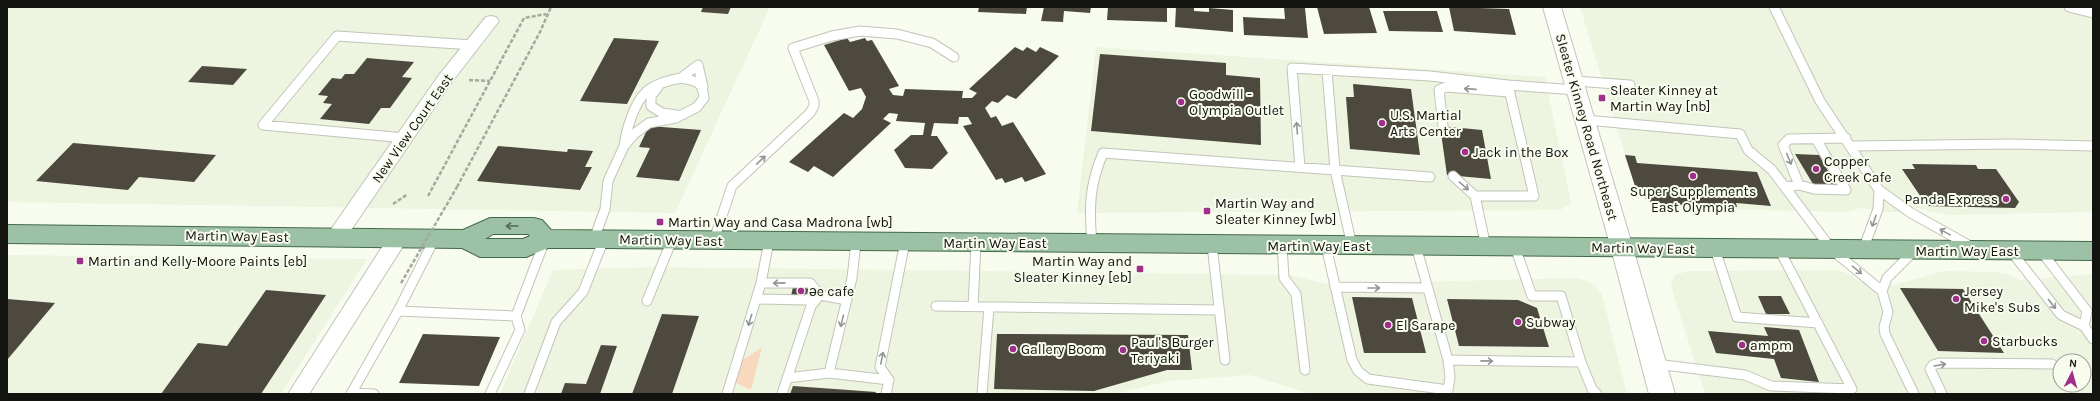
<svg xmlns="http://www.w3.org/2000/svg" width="2100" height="401" viewBox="0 0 2100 401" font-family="Karla,sans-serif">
<rect width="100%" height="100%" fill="#f8fcef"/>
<path fill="#edf4df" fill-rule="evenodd" d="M 7,7 L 770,7 L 675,213 L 7,202 Z
M 1580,7 L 2093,7 L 2093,212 L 1948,215 L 1911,207 L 1900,212 L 1885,212 L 1861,208 L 1846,212 L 1662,208 L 1661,204 L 1636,191 Z
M 1096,47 L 1545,77 L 1571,203 L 1560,210 L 1077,213 Z
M 7,255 L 367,259 L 281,394 L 7,394 Z
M 653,267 L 1290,275 L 1326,284 L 1575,278 L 1584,280 L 1594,285 L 1602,294 L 1627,394 L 1310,394 L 1250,375 L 1168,381 L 1114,394 L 500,394 L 553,270 Z
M 1837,270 L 1849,274 L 1861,282 L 1894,285 L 1944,271 L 1996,272 L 2008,274 L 2019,280 L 2093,274 L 2093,394 L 1705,394 L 1674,296 L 1671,284 L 1675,275 L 1688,271 ZM 2060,361 L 2084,361 L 2084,385 L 2060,385 Z"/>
<path fill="#f9d9bd" d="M 762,347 L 751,390 L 730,380 L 734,366 Z"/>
<path fill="#4d493f" d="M 703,7 L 731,7 L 728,14 L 701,12 Z
M 979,7 L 1027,7 L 1026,14 L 978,12 Z
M 1044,7 L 1091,7 L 1090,13 L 1064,11 L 1063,22 L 1041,21 Z
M 1108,7 L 1167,7 L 1167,22 L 1107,20 Z
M 1176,7 L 1194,7 L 1194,11 L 1209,12 L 1209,8 L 1233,10 L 1233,32 L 1175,27 Z
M 1284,7 L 1305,8 L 1308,38 L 1244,35 L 1243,17 L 1285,19 Z
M 1317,7 L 1369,7 L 1377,33 L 1324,34 Z
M 1449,7 L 1509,9 L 1516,35 L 1454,31 Z
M 1383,11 L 1437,11 L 1443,32 L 1389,31 Z
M 614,38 L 659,41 L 627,104 L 580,101 Z
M 847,38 L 850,42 L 865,38 L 867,41 L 872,40 L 899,86 L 889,89 L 893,95 L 903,96 L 905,89 L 963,91 L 962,98 L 972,98 L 977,93 L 969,89 L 1015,47 L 1023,51 L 1027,47 L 1036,52 L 1040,47 L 1059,56 L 1016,99 L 1007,95 L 998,103 L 992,101 L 985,108 L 991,118 L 996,116 L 1002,126 L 1013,122 L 1046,174 L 1025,182 L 1022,177 L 1005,183 L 1002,178 L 996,180 L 963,126 L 972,124 L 968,117 L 959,117 L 958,124 L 934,123 L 931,136 L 937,136 L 948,153 L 932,169 L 905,168 L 894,150 L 911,135 L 923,135 L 925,123 L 896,121 L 898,114 L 889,113 L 883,119 L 891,123 L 833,177 L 814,166 L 808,172 L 789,162 L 844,113 L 853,118 L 862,109 L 866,97 L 861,88 L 849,91 L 824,45 Z
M 1100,54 L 1226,63 L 1226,75 L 1260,78 L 1261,145 L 1091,131 Z
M 367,58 L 414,62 L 402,77 L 412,78 L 390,108 L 381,108 L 369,124 L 320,119 L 332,104 L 323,103 L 328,96 L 318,95 L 332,78 L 341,79 L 345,74 L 354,74 Z
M 202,66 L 247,69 L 233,85 L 188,82 Z
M 1353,84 L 1411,89 L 1420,155 L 1350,149 L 1346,97 L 1354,97 Z
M 649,126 L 701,130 L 679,181 L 636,177 L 650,148 L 639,147 Z
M 1440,126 L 1482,130 L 1491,179 L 1447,175 Z
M 73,143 L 216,155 L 194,182 L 139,177 L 128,190 L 36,181 Z
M 498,146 L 567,152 L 568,149 L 593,151 L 585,167 L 592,167 L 580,190 L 477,181 Z
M 1795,154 L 1819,155 L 1836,185 L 1813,184 Z
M 1625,155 L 1635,156 L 1637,163 L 1757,172 L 1771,206 L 1736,203 L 1737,207 L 1698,204 L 1699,206 L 1661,204 L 1658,202 L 1654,204 L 1631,189 L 1635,186 Z
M 1912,164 L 1976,165 L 1978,169 L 1996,169 L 2019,202 L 2015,208 L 1927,206 L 1902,169 L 1915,169 Z
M 793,287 L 810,287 L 808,296 L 791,296 Z
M 1900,288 L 1963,289 L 2004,353 L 1938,351 Z
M 266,290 L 326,295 L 261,394 L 161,394 L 198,343 L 227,346 Z
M 1758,296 L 1781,296 L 1790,314 L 1766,314 Z
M 1352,297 L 1412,298 L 1426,353 L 1364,353 Z
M 7,299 L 55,303 L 7,360 Z
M 1447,299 L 1518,300 L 1537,308 L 1549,347 L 1459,346 Z
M 662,314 L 699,316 L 672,394 L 632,394 Z
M 1764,327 L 1799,330 L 1819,382 L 1781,378 L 1774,359 L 1716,353 L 1708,331 L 1768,336 Z
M 423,334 L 500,337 L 479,386 L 399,383 Z
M 997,334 L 1188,335 L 1192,370 L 1167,370 L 1094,391 L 994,389 Z
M 601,345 L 617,346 L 600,394 L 561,394 L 565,383 L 586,384 Z
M 793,386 L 876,392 L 875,394 L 790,394 Z"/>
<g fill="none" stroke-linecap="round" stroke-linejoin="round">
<defs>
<path id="service" d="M 1774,7 L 1820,101 L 1879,190 L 1911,213 L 1972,247
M 2069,7 L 2093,13
M 1327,70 L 1335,170 L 1352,246
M 681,78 L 698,65 L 703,87
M 681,78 C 697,82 702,80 704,98 L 697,107 L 676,118 L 649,123 L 634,134 L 624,146 C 626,131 634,103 646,92 C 655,84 670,80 681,78 Z
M 1575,81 L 1630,85
M 658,87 L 651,96 L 651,106 L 662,113 L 677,115
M 1586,120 L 1740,134 L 1748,150 L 1772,170 L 1832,250 L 1882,291 L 1888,312 L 1884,327 L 1885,334 L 1914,394
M 1443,126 L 1439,90 L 1446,87 L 1509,92
M 405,138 L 263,125 L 337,36 L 473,45
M 1851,146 L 2012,144 L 2093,146
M 1300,167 L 1292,68 L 1430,76 L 1508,85 L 1577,90
M 1453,176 L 1475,196 L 1486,247
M 1799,185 L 1814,189 L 1846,190 L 1816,139
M 1785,187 L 1799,185 L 1783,145 L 1789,139 L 1846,138
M 1475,196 L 1534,196 L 1508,85
M 435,238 L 398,311 L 516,316
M 594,239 L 605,209 L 608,181 L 624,146
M 714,240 L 732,186 L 810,113 L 814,106 L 814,101 L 793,48 L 832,36 L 860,31 L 897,34 L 932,43 L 954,57
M 1092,244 C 1089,209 1089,186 1103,153 L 1430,177
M 1212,245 L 1225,360
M 1282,245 L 1284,278 L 1296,294 L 1305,370
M 1326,246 L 1352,360 L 1358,371 L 1368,379 L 1448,390 L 1450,377 L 1448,360 L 1416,246
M 1715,249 L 1737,317 L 1818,323
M 1863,250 L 1878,209 L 1879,190
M 2011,251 L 2061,315 L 2084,326 L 2087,311 L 2041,251
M 1335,287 L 1428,288
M 1882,291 L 1887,278 L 1914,251
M 756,299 L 805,300 L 820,295 L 810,283 L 761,283
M 647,301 L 672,240
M 936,306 L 1219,310
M 973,307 L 976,243
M 2084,326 L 2093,339
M 1448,360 L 1581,362 L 1561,296 L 1532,296 L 1515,247
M 1581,362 L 1592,389 L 1597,394
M 1656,364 L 1745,375 L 1771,386 L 1852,389 L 1779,249
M 829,373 L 852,278 L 856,242
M 787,378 L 829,373 L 889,380
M 351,393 L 374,394
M 351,394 L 398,311
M 490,394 L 520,330 L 516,316 L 545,240
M 529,394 L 556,322 L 583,292 L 604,239
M 727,394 L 761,283 L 769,241
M 782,394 L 811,306 L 820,295 L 847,300
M 886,394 L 889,380 L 880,367 L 905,242
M 982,394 L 989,307
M 1942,394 L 1930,369 L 1933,365 L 1939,363 L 2052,364"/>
<path id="minor" d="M 491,16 L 496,17 L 499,21 L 496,25 L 451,83 L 343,242 L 336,244 L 329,242 L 327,237 L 329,232 L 439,75 L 486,17 Z
M 398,231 L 405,233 L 407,238 L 405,243 L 309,394 L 288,394 L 391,233 Z"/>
<path id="tertiary" d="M 1543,7 L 1561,7 L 1633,248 L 1630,254 L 1622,257 L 1614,254 L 1611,248 Z"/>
<path id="secondary" d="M 1622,239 L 1630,242 L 1633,248 L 1675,394 L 1649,394 L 1611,248 L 1614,242 Z"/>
<path id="primary" d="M 490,218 L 534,218 L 542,220 L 551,230 L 2093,242 L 2093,260 L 604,248 L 548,248 L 526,257 L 480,257 L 462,248 L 7,243 L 7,225 L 463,230 ZM 493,234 L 528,234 L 530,236 L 523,239 L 485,239 Z"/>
</defs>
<use href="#service" stroke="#c1c5b8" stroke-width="11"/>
<use href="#minor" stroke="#c1c5b8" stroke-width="2"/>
<use href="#tertiary" stroke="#c1c5b8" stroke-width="2"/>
<use href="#secondary" stroke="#c1c5b8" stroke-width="2"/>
<use href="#primary" stroke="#426a4a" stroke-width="2"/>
<path stroke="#a5a89e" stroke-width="2.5" stroke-dasharray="4 2" stroke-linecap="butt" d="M 469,80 L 490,81
M 457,187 L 540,32 L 551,7
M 428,196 L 524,18 L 546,14
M 393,204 L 408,194"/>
<use href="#service" stroke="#fff" stroke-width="9"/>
<use href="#minor" fill="#fff" fill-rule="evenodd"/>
<use href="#tertiary" fill="#fff" fill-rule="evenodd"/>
<use href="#secondary" fill="#fff" fill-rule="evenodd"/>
<use href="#primary" fill="#9dc1a5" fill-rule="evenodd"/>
<path stroke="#a5a89e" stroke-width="2.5" stroke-dasharray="4 2" stroke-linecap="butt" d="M 401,283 L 457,187"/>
</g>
<defs><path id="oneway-shaft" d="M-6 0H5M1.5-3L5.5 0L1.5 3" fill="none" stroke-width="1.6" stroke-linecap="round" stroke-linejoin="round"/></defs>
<g stroke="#959593">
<use href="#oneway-shaft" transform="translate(1470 89) rotate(-176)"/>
<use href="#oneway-shaft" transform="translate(1297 128) rotate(-94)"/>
<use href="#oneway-shaft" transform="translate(1789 159) rotate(68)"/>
<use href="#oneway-shaft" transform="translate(761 160) rotate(-43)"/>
<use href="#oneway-shaft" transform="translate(1464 186) rotate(41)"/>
<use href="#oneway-shaft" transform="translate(1874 221) rotate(110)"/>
<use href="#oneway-shaft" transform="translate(1945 232) rotate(-151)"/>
<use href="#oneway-shaft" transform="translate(1857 270) rotate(39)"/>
<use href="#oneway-shaft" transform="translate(779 283) rotate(179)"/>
<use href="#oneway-shaft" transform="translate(1374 288)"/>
<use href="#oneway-shaft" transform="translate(2052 304) rotate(52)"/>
<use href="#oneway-shaft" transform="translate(750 320) rotate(107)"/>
<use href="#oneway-shaft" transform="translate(842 321) rotate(104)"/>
<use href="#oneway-shaft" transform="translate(882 358) rotate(-79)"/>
<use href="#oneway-shaft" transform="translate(1487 361) rotate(1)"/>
<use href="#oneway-shaft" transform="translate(1940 365) rotate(-10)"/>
</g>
<use stroke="#586a5a" href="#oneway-shaft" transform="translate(512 226) rotate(180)"/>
<g fill="#a02e8b" stroke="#f8fcef" stroke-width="1.5">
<rect x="1598" y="94" width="8" height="8" rx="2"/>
<circle cx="1181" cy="102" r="4"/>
<circle cx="1382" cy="123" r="4"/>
<circle cx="1465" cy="152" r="4"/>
<circle cx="1816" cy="169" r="4"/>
<circle cx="1693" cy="176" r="4"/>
<circle cx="2006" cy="199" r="4"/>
<rect x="1203" y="207" width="8" height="8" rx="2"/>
<rect x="656" y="218" width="8" height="8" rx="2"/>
<rect x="76" y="257" width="8" height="8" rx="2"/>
<rect x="1136" y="265" width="8" height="8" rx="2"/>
<circle cx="801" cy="291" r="4"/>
<circle cx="1956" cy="299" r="4"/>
<circle cx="1518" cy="322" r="4"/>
<circle cx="1388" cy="325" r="4"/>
<circle cx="1984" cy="341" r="4"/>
<circle cx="1742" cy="345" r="4"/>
<circle cx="1013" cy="349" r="4"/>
<circle cx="1123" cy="350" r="4"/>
</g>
<g text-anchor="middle" stroke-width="4" stroke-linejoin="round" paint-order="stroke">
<g font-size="14" fill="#131410" stroke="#f8fcef" text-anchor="start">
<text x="1610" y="95">Sleater Kinney at<tspan x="1610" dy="16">Martin Way [nb]</tspan></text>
<text x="1189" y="99">Goodwill -<tspan x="1189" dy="16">Olympia Outlet</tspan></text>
<text x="1390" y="120">U.S. Martial<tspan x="1390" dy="16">Arts Center</tspan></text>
<text x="1473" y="157">Jack in the Box</text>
<text x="1824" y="166">Copper<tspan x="1824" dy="16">Creek Cafe</tspan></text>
<text x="1693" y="196" text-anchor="middle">Super Supplements<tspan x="1693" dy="16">East Olympia</tspan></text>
<text x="1998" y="204" text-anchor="end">Panda Express</text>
<text x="1215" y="208">Martin Way and<tspan x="1215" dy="16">Sleater Kinney [wb]</tspan></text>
<text x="668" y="227">Martin Way and Casa Madrona [wb]</text>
<text x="88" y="266">Martin and Kelly-Moore Paints [eb]</text>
<text x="1132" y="266" text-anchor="end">Martin Way and<tspan x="1132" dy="16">Sleater Kinney [eb]</tspan></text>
<text x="809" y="296">əe cafe</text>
<text x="1964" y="296">Jersey<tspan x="1964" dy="16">Mike's Subs</tspan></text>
<text x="1526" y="327">Subway</text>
<text x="1396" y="330">El Sarape</text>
<text x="1992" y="346">Starbucks</text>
<text x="1131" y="347">Paul's Burger<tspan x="1131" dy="16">Teriyaki</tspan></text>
<text x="1750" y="350">ampm</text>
<text x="1021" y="354">Gallery Boom</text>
</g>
<g font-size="14" fill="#131410" stroke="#f8fcef">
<text transform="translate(1587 127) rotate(74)" y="5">Sleater Kinney Road Northeast</text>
<text transform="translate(412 128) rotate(-55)" y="5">New View Court East</text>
<text transform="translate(237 236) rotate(1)" y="5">Martin Way East</text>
<text transform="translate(671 240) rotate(1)" y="5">Martin Way East</text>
<text x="995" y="248">Martin Way East</text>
<text x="1319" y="251">Martin Way East</text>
<text transform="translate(1643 248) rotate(1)" y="5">Martin Way East</text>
<text x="1967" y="256">Martin Way East</text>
</g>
</g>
<rect width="2100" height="401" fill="none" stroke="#131410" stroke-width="16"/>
<g transform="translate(2072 373) rotate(6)"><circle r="19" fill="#f8fcef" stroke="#9c9f96"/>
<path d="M0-3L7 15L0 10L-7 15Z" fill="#a02e8b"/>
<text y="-6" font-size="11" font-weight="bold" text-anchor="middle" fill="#131410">N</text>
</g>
</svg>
